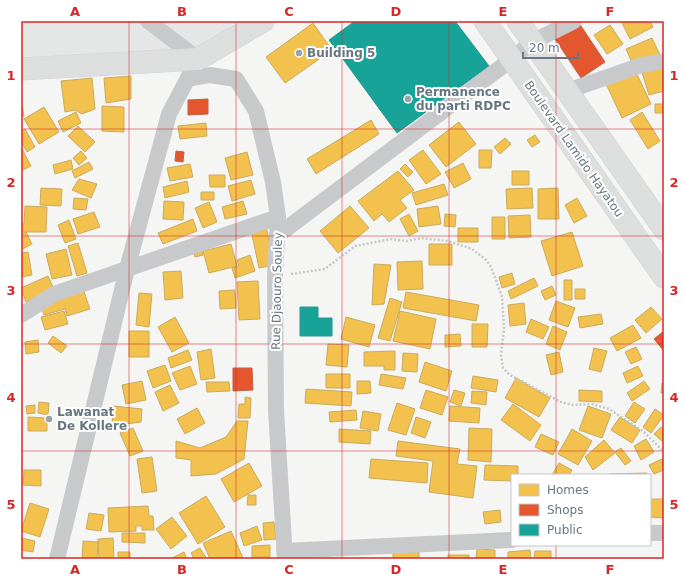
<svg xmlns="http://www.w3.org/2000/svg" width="685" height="580" viewBox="0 0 685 580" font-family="'DejaVu Sans',sans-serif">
<rect width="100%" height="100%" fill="#f5f5f4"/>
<path fill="#e5e7e7" d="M 21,21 L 237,21 L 198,52 L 21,68 Z"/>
<path fill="#f2c14e" stroke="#c8ab5e" d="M 621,21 L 650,21 L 653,27 L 630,39 Z
M 313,23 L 332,50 L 285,83 L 266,57 Z
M 610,25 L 623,44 L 607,54 L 594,35 Z
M 652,38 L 661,57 L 633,65 L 626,49 Z
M 661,63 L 664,73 L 664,91 L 649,95 L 641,69 Z
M 635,70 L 651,104 L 622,118 L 606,84 Z
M 131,76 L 131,99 L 106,103 L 104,78 Z
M 92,78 L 95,109 L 82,114 L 75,110 L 65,112 L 61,81 Z
M 21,99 L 24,116 L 21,116 Z
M 655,104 L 664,104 L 664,113 L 655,113 Z
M 102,106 L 124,107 L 124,132 L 102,131 Z
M 44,107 L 59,132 L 39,144 L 24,119 Z
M 76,112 L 81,123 L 63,132 L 58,121 Z
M 642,112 L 660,141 L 648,149 L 630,120 Z
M 371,120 L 379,134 L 316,174 L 307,159 Z
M 459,122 L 476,144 L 446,167 L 429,145 Z
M 206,123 L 207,136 L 180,139 L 178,126 Z
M 78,126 L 95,142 L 85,152 L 68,136 Z
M 25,129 L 35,147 L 27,152 L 21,141 L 21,131 Z
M 535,135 L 540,142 L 532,147 L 527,140 Z
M 505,138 L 511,144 L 500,154 L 494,147 Z
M 21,147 L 31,166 L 21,171 Z
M 423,150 L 441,174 L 426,184 L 409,160 Z
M 479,150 L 492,150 L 491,168 L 479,168 Z
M 81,151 L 87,158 L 79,165 L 73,158 Z
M 247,152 L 253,175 L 231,180 L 225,158 Z
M 71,160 L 73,169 L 55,174 L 53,165 Z
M 89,162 L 93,169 L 75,178 L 72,171 Z
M 463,163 L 471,179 L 454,188 L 445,172 Z
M 190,164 L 193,177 L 170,181 L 167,168 Z
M 405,164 L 413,172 L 408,177 L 400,169 Z
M 398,171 L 414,190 L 400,200 L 407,208 L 389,222 L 382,214 L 374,221 L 358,201 Z
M 512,171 L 529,171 L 529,185 L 512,185 Z
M 209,175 L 225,175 L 225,187 L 210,187 Z
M 79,179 L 97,184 L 91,198 L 72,190 Z
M 251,180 L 255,194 L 232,201 L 228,186 Z
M 187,181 L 189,192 L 165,198 L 163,187 Z
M 444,184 L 448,195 L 416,205 L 412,193 Z
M 41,188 L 62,189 L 61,206 L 40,205 Z
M 532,188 L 533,208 L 507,209 L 506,189 Z
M 558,188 L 559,219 L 538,219 L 538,189 Z
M 201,192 L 214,192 L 214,200 L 201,200 Z
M 74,198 L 88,199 L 86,210 L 73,209 Z
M 577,198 L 587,216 L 574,223 L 565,205 Z
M 164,201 L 184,202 L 183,220 L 163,219 Z
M 243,201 L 247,214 L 225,219 L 222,207 Z
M 209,202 L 217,222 L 203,228 L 195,208 Z
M 25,206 L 47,207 L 46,232 L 21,232 L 21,223 L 24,224 Z
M 350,206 L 369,228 L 338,253 L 320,231 Z
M 438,206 L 441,224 L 419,227 L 417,209 Z
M 94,212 L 100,227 L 78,234 L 73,219 Z
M 409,214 L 418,231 L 409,236 L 400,219 Z
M 445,214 L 456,215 L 455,227 L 444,226 Z
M 530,215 L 531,237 L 509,238 L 508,216 Z
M 492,217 L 505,217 L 505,239 L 492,239 Z
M 193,219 L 197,231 L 163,244 L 158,233 Z
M 69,220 L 76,239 L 65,243 L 58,225 Z
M 266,226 L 274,265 L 259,268 L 251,230 Z
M 458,228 L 478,228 L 478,242 L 458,242 Z
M 26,232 L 32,244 L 21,250 L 21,235 Z
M 572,232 L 583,266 L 552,276 L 541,241 Z
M 78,243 L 87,273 L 77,276 L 68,246 Z
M 231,244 L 237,266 L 209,273 L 203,251 Z
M 429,244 L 452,244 L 452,265 L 429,265 Z
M 201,248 L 203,255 L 195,257 L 193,250 Z
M 66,249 L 72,275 L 52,279 L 46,254 Z
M 28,252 L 32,275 L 21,277 L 21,253 Z
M 250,255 L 255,271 L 235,278 L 232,268 L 239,266 L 237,260 Z
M 422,261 L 423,289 L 398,290 L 397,262 Z
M 374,264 L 391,265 L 384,304 L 372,305 Z
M 181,271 L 183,298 L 165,300 L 163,272 Z
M 512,273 L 515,284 L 502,288 L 499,277 Z
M 48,276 L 54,289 L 26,302 L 21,288 Z
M 534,278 L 538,286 L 511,299 L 508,291 Z
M 564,280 L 572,280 L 572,300 L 564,300 Z
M 258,281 L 260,319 L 239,320 L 237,282 Z
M 82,286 L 90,309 L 67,316 L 65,309 L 44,315 L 39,300 Z
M 552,286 L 556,295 L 545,300 L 541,291 Z
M 575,289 L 585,289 L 585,299 L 575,299 Z
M 235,290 L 236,308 L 220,309 L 219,291 Z
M 406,292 L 479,305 L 476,321 L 403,308 Z
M 139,293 L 152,294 L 149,327 L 136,325 Z
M 390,298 L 402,302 L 390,341 L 378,338 Z
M 556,301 L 575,308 L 568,327 L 549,320 Z
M 524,303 L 526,324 L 510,326 L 508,305 Z
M 651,307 L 662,319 L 646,333 L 635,320 Z
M 64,311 L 68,324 L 45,330 L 41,317 Z
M 400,311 L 436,319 L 430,349 L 393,341 Z
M 601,314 L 603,324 L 580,328 L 578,317 Z
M 175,317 L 189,343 L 172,352 L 158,327 Z
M 346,317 L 375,325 L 369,347 L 341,339 Z
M 531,319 L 549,327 L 543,339 L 526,332 Z
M 472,324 L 488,324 L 487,347 L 472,347 Z
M 633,325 L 641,338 L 617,351 L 610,338 Z
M 553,326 L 567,332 L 560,350 L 546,344 Z
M 129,331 L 149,331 L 149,357 L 129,357 Z
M 460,334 L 461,346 L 445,347 L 445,335 Z
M 53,336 L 67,346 L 61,353 L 48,343 Z
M 38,340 L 39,352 L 26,354 L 25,342 Z
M 328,344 L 349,345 L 347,367 L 326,365 Z
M 636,347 L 642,359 L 631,364 L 625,352 Z
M 594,348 L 607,351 L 601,372 L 589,369 Z
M 211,349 L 215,378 L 201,380 L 197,352 Z
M 188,350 L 192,360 L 171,368 L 168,358 Z
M 395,351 L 395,370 L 384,370 L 384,366 L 364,366 L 364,352 Z
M 559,352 L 563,372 L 551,375 L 546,355 Z
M 403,353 L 418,354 L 417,372 L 402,371 Z
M 425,362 L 452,371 L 446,391 L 419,382 Z
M 165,365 L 171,381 L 153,388 L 147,371 Z
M 190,366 L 197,384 L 180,390 L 172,373 Z
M 638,366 L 643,376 L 627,383 L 623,373 Z
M 326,374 L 350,374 L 350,388 L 326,388 Z
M 381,374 L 406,378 L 403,389 L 379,385 Z
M 473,376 L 498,380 L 496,392 L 471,388 Z
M 516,378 L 550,398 L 539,417 L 505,398 Z
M 142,381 L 146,400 L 126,404 L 122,385 Z
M 357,381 L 370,381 L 371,393 L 357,394 Z
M 644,381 L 650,389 L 632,401 L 627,393 Z
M 206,382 L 229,382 L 230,391 L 207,392 Z
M 662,383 L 664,383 L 664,393 L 661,393 Z
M 170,385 L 179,403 L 163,411 L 155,392 Z
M 306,389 L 352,392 L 351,406 L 305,403 Z
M 426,390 L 448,397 L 442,415 L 420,408 Z
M 454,390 L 465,393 L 461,406 L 450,402 Z
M 579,390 L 602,391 L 602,402 L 579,401 Z
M 472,391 L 487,392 L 486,405 L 471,403 Z
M 245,397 L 251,398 L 250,418 L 238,418 L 239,404 L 245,404 Z
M 39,402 L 49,403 L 48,415 L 38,413 Z
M 634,402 L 645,409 L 635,423 L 625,416 Z
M 397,403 L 415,409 L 406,435 L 388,430 Z
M 513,404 L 541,425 L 530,441 L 501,420 Z
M 35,405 L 35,413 L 27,414 L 26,406 Z
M 113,406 L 142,409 L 141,422 L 112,426 Z
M 450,406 L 480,408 L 479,423 L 449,421 Z
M 588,406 L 611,414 L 602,438 L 579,430 Z
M 197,408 L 205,423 L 185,434 L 177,419 Z
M 655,409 L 664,415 L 651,433 L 643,427 Z
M 356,410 L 357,420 L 330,422 L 329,412 Z
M 363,411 L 381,414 L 378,431 L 360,428 Z
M 28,417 L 47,418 L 47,431 L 28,431 Z
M 416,417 L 431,422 L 425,438 L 411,433 Z
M 620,417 L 640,430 L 632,443 L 611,430 Z
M 237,421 L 248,421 L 244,459 L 216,474 L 191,476 L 191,460 L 176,458 L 176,441 L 200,448 L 226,437 Z
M 661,427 L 664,430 L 664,443 L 654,434 Z
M 133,428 L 143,451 L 130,456 L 120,433 Z
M 469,428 L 492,429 L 491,462 L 468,460 Z
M 339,429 L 371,431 L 370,444 L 339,442 Z
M 572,429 L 592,441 L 578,465 L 558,454 Z
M 541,434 L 559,442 L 553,455 L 535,447 Z
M 646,439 L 654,452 L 641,460 L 634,446 Z
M 604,440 L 615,453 L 593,470 L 585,457 Z
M 398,441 L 460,449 L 457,464 L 477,466 L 473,498 L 429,492 L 433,461 L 396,456 Z
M 621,448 L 631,461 L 625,465 L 615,452 Z
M 152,457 L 157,491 L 142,493 L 137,459 Z
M 371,459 L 428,463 L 427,483 L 369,478 Z
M 662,459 L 664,470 L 654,474 L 649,465 Z
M 249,463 L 262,486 L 234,502 L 221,479 Z
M 559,463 L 572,470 L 569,475 L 552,475 Z
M 485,465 L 518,466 L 518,475 L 512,475 L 512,481 L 484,480 Z
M 24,470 L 41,470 L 41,486 L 23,485 Z
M 647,473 L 647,475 L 609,475 L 609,474 Z
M 248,495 L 256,495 L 256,505 L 247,505 Z
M 206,496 L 225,527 L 198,544 L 179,513 Z
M 650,499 L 664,499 L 664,518 L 650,517 Z
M 30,503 L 49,509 L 40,537 L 21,531 Z
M 148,506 L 149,516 L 153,516 L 154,530 L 142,530 L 142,526 L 136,526 L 136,531 L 109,532 L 108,508 Z
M 500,510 L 501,522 L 485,524 L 483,512 Z
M 89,513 L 104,515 L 101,531 L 86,529 Z
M 172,517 L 187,536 L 171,549 L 156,529 Z
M 274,522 L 276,539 L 264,540 L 263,523 Z
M 257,526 L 262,540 L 244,546 L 240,533 Z
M 231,531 L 243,558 L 210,559 L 203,543 Z
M 122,533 L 145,533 L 145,543 L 122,542 Z
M 21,538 L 35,541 L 33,552 L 21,550 Z
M 113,538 L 114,559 L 99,559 L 98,539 Z
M 83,541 L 98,542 L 97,559 L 82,559 Z
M 270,545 L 270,557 L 252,557 L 252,546 Z
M 200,548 L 207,559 L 194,559 L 191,553 Z
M 477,549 L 495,550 L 495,559 L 476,559 Z
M 530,550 L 531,559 L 508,559 L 508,552 Z
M 535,551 L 551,551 L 551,559 L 534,559 Z
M 118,552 L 130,552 L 130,559 L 118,559 Z
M 184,552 L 187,559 L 170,559 Z
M 393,552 L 419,552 L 419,559 L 393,559 Z
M 448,555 L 469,555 L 469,559 L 448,559 Z"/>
<path fill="#e4572e" stroke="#be6147" d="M 579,23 L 605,62 L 581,78 L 555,39 Z
M 208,99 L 208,114 L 188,115 L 188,100 Z
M 176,151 L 184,152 L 183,162 L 175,161 Z
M 664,331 L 664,351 L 654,339 Z
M 233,368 L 252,368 L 253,390 L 233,391 Z"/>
<path fill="#17a398" stroke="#2f9691" d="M 355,21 L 455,21 L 489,66 L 397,133 L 329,40 Z
M 300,307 L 318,307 L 318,318 L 332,318 L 332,336 L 300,336 Z"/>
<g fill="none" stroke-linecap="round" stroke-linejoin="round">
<defs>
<path id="secondary" d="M 485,21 L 664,277
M 518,21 L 664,229
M 21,69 L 198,59 L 263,21"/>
</defs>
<use href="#secondary" stroke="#d1d2d2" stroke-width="23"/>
<path stroke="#c5c7c8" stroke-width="2.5" stroke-dasharray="2 2" stroke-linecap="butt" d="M 291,274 L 325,269 L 355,246 L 391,239 L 407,241 L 421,238 L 448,241 L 472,249 L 486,260 L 491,267 L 502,297 L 504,329 L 501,355 L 503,368 L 510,375 L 561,402 L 573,405 L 592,404 L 609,409 L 643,431 L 664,452"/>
<path stroke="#c8c9ca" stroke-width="16" d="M 188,79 L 210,75 L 236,79 L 256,111 L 273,182 L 278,217 L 275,276 L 276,410 L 285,559
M 567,91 L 642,65 L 664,61
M 278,235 L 512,59 L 532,42 L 574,21
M 21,315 L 54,294 L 278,217
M 650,533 L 664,533
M 284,551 L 512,540
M 57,559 L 127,269 L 169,114 L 198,59 L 148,21"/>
<use href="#secondary" stroke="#dddede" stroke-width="22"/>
</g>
<path fill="none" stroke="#d62828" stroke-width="1" stroke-opacity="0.55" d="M 129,21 L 129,559M 236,21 L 236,559M 342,21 L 342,559M 449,21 L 449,559M 556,21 L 556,475M 21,129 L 664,129M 21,236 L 664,236M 21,344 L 664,344M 21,451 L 664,451M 556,545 L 556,559"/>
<g fill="#99a3aa" stroke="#fff" stroke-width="1.5">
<circle cx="299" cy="53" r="4"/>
<circle cx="408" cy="99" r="4"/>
<circle cx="49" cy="419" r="4"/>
</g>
<g text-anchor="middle" stroke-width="4" stroke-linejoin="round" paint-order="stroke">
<g font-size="12" font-weight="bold" fill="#677782" stroke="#fff" text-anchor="start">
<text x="307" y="57">Building 5</text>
<text x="416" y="96">Permanence<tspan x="416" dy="14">du parti RDPC</tspan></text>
<text x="57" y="416">Lawanat<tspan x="57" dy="14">De Kollere</tspan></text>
</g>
<g font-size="12" fill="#677782" stroke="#fff">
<text transform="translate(574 149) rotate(55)" y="4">Boulevard Lamido Hayatou</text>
<text transform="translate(277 291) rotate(-89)" y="4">Rue Djaouro Souley</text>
</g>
</g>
<rect width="685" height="580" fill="none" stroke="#ffffff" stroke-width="44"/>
<rect x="511" y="474" width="140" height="72" fill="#ffffff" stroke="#c2c9cd"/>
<rect x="519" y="484" width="20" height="12" fill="#f2c14e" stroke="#c2c9cd"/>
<text x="547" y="494" font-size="12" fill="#677782">Homes</text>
<rect x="519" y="504" width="20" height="12" fill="#e4572e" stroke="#c2c9cd"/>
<text x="547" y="514" font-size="12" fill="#677782">Shops</text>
<rect x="519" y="524" width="20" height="12" fill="#17a398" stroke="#c2c9cd"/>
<text x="547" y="534" font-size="12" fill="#677782">Public</text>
<path d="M523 52v6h55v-6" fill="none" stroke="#677782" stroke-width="2"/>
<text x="529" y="52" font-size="12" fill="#677782" stroke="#ffffff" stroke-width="3" paint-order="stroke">20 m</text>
<rect x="22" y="22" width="641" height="536" fill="none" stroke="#d62828" stroke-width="1.5"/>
<g font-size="13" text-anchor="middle" font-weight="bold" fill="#d62828">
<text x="75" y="16">A</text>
<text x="182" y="16">B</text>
<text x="289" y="16">C</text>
<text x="396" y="16">D</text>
<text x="503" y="16">E</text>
<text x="610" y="16">F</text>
<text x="11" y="80">1</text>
<text x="674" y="80">1</text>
<text x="11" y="187">2</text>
<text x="674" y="187">2</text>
<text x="11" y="295">3</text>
<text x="674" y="295">3</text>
<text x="11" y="402">4</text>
<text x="674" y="402">4</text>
<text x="11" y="509">5</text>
<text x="674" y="509">5</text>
<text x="75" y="574">A</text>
<text x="182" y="574">B</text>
<text x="289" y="574">C</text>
<text x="396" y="574">D</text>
<text x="503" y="574">E</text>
<text x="610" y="574">F</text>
</g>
</svg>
